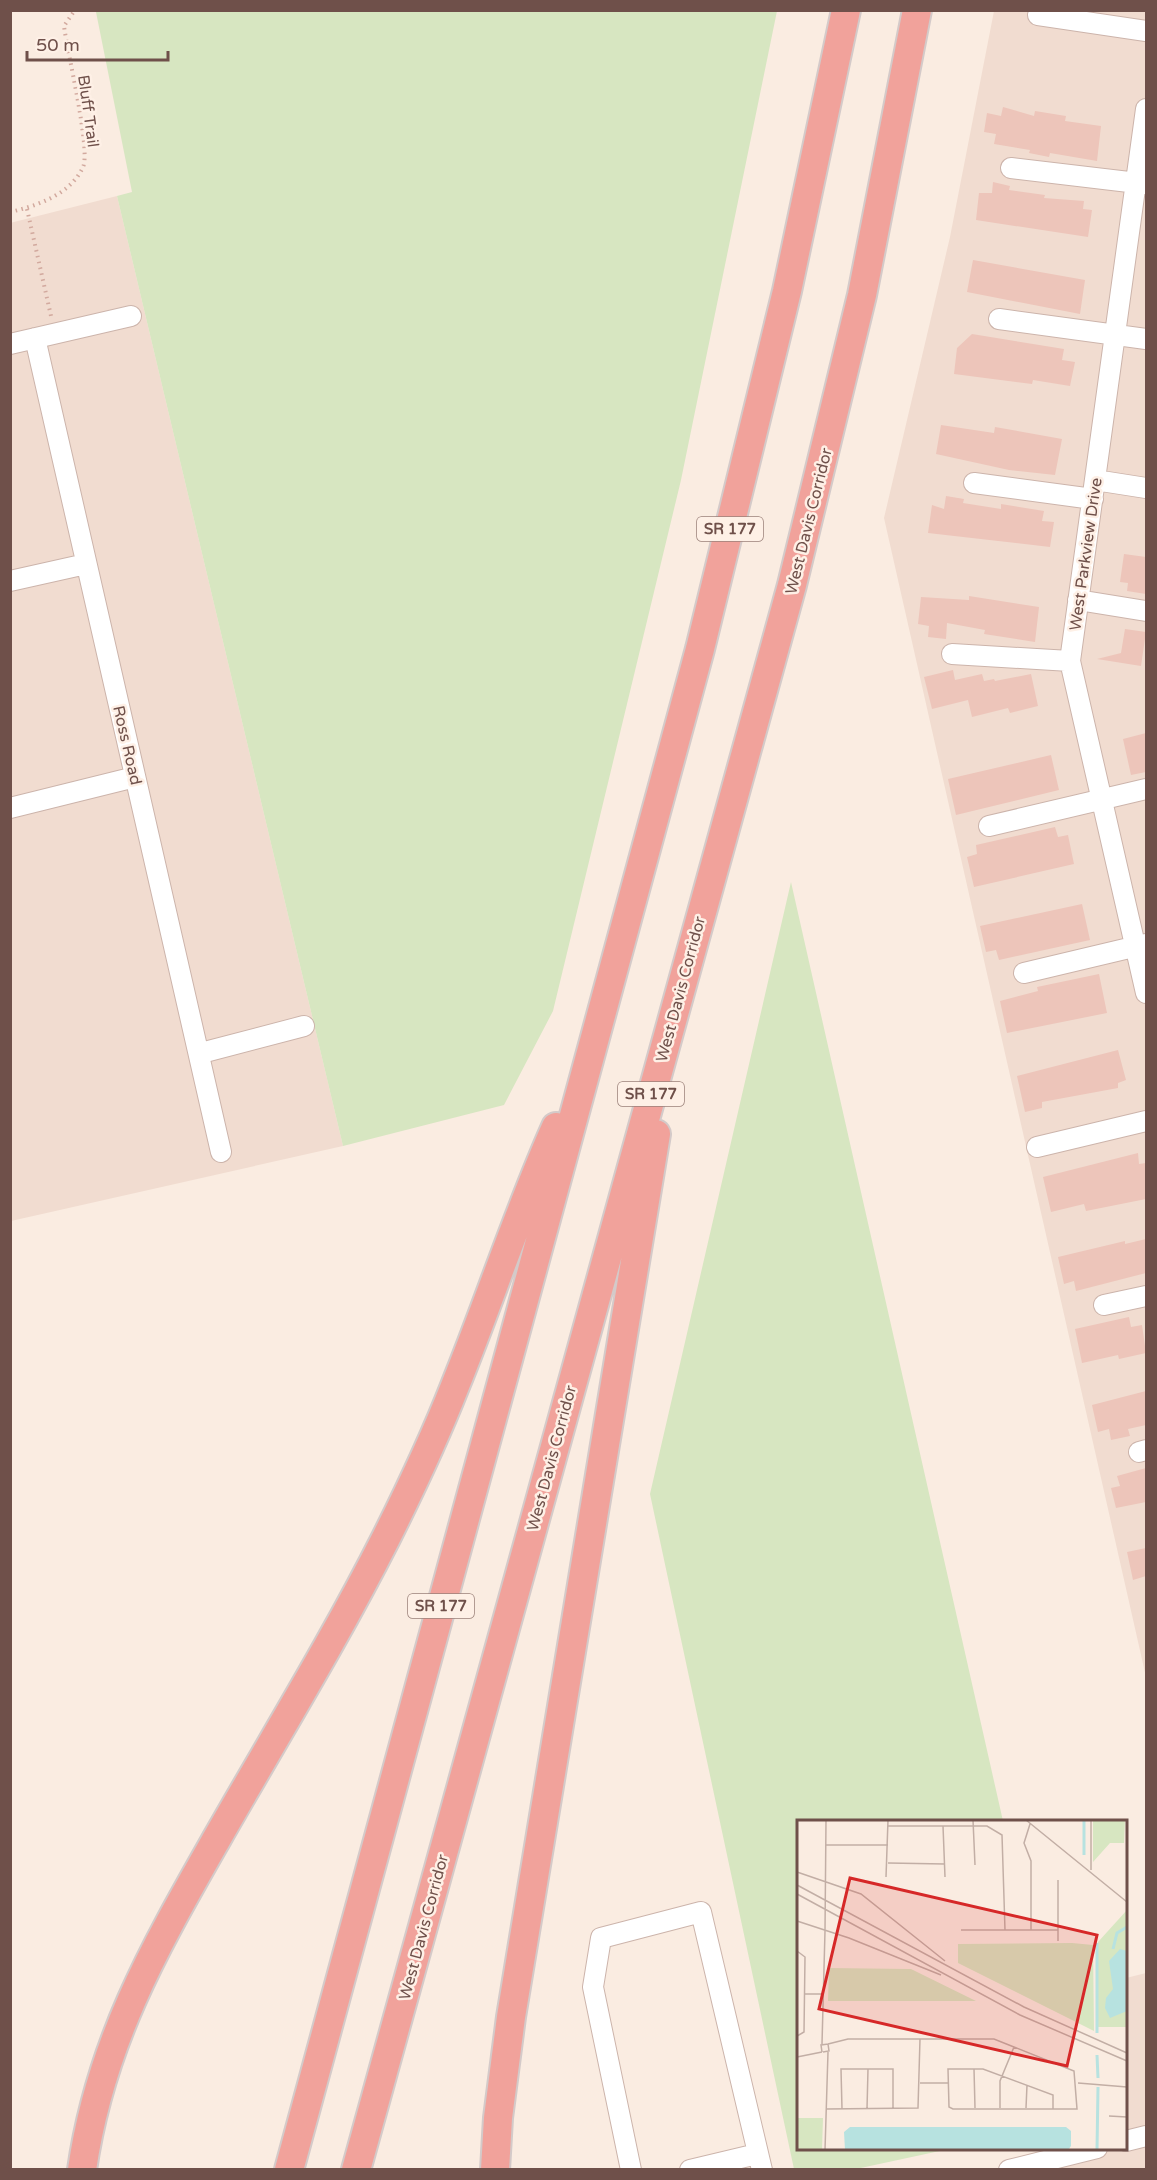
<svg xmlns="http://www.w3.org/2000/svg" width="1157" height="2180" viewBox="0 0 1157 2180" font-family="'Varela Round',sans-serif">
<rect width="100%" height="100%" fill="#faece1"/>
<path fill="#f1dcd0" d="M 994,11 L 1146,11 L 1146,1677 L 884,518 L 950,237 Z
M 117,196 L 343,1146 L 11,1221 L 10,223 Z
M 1146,1973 L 1146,2169 L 1008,2170 L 1078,2149 L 1126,2148 L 1126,1978 Z"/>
<path fill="#d7e6c1" d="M 104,10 L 777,11 L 681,480 L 553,1011 L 504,1105 L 343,1146 L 117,196 L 132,192 L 96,12 Z
M 791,882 L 1003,1821 L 798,1822 L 798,2148 L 949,2149 L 856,2169 L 794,2169 L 650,1494 Z"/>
<path fill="#edc5ba" d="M 1003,107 L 1034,116 L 1035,111 L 1066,116 L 1065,121 L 1101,126 L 1097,161 L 1050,153 L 1049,157 L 1029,153 L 1030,150 L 994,144 L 996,134 L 984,132 L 987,113 L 1001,116 Z
M 993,182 L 1010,186 L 1009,190 L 1045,195 L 1044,198 L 1084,201 L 1083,209 L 1092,210 L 1088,237 L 976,220 L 979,193 L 992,193 Z
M 973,260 L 1085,280 L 1080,314 L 967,292 Z
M 972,334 L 1064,349 L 1062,360 L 1075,362 L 1070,386 L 1033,380 L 1032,384 L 954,374 L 957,348 Z
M 941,425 L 994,433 L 995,427 L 1062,439 L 1055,475 L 1009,470 L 936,454 Z
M 946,496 L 964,499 L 963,503 L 1001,509 L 1001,504 L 1044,511 L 1042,521 L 1054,522 L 1050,547 L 928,533 L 932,505 L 944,509 Z
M 1124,554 L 1146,557 L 1146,594 L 1127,591 L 1128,583 L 1120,582 Z
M 969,596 L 1039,607 L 1035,642 L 984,634 L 985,630 L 947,623 L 946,639 L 928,637 L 929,626 L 918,624 L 921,597 L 969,600 Z
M 1125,629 L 1146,632 L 1141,666 L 1097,659 L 1121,653 Z
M 953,670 L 955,680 L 982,674 L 984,681 L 994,679 L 995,681 L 1031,674 L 1038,706 L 1010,713 L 1008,708 L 972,717 L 968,700 L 932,709 L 924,677 Z
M 1146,733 L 1146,772 L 1131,775 L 1123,739 Z
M 1051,755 L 1059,790 L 956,815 L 948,779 Z
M 1055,827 L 1058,837 L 1068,835 L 1074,864 L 974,887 L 967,857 L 977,854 L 976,845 Z
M 1082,904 L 1090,940 L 999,960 L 996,950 L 986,952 L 980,926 Z
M 1099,974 L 1107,1013 L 1007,1033 L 1000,1001 L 1038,991 L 1037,987 Z
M 1118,1050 L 1126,1080 L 1118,1083 L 1118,1088 L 1042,1102 L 1042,1108 L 1025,1112 L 1017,1076 Z
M 1138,1153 L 1139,1164 L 1146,1163 L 1146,1199 L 1086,1211 L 1084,1204 L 1051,1212 L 1043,1177 Z
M 1146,1239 L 1146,1273 L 1076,1291 L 1074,1281 L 1064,1284 L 1058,1257 L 1125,1241 L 1125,1244 Z
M 1129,1317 L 1131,1327 L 1142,1325 L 1146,1353 L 1119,1359 L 1118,1355 L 1082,1363 L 1075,1329 Z
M 1146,1391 L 1146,1425 L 1128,1429 L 1130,1436 L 1111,1440 L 1109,1429 L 1098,1432 L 1092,1405 Z
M 1146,1468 L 1146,1502 L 1116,1508 L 1111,1488 L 1120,1486 L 1117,1476 Z
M 1146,1548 L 1146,1576 L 1133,1580 L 1127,1552 Z"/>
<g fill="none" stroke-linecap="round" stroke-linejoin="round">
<defs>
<path id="minor" d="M 1038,15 L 1146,31
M 1146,109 L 1070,661 L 1146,993
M 1011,168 L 1146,184
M 999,319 L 1146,339
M 35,338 L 221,1152
M 10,344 L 131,316
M 1095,480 L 1146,488
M 974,483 L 1093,499
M 10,581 L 86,564
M 1078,600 L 1146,611
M 952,654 L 1070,661
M 10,808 L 135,777
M 989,826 L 1146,789
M 1024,973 L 1146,944
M 201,1053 L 304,1026
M 1037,1147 L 1146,1121
M 1104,1305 L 1146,1296
M 1139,1452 L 1146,1450
M 1126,2141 L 1146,2136
M 631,2170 L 593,1987 L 601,1938 L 701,1912 L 762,2170
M 690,2170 L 757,2154
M 1009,2170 L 1097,2148"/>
<path id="highway" d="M 82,2170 C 100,2043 154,1949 216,1840 C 273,1740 334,1641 386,1538 C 411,1488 435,1437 455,1386 C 490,1300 518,1212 556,1127
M 289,2170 L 700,649 L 787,291 L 846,10
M 356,2170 L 792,585 L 862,295 L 917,10
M 495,2170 L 498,2118 L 511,2017 L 656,1134"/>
</defs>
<use href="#minor" stroke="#ccb4ab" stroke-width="22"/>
<use href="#highway" stroke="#d4cac9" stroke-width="32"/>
<path stroke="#d2a99e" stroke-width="4" stroke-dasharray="1.5 4.5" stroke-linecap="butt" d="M 27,209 L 51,316
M 10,212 C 37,206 71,194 83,167 C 91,150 67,51 64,26 L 75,10"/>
<use href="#minor" stroke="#fff" stroke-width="20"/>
<use href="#highway" stroke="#f1a29b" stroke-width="28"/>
</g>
<g text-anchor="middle" stroke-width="5" stroke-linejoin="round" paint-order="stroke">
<g fill="#fef0e6" stroke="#9a8079" stroke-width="1.5">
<rect x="697" y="517" width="66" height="24" rx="4.5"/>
<rect x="618" y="1082" width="66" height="24" rx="4.5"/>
<rect x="408" y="1594" width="66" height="24" rx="4.5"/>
</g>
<g font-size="15" font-weight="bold" fill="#6f504a">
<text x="730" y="534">SR 177</text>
<text x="651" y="1099">SR 177</text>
<text x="441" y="1611">SR 177</text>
</g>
<g font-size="16" fill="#6f504a" stroke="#fef0e6">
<text transform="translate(89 111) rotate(82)" y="6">Bluff Trail</text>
<text transform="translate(808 521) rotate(-76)" y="6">West Davis Corridor</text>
<text transform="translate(1085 554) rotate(-82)" y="6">West Parkview Drive</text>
<text transform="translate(128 745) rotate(77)" y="6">Ross Road</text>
<text transform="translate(680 989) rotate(-75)" y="6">West Davis Corridor</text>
<text transform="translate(551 1458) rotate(-75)" y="6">West Davis Corridor</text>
<text transform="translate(423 1927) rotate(-75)" y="6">West Davis Corridor</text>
</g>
</g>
<g transform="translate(797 1820)">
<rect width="330" height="330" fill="#faece1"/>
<path d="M 296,0 L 328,0 L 327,23 L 313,23 L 296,42 ZM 330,90 L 330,207 L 301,207 L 301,122 ZM 275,123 L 296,125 L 297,211 L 161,143 L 161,124 ZM 32,148 L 114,149 L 179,181 L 31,181 ZM 0,298 L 26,298 L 25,330 L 0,330 Z" fill="#d7e6c1"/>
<path d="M 323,129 L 330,131 L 330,191 L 313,198 L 308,188 L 309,178 L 316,169 L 312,141 ZM 53,307 L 269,307 L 274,311 L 274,326 L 271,330 L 48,330 L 47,312 Z" fill="#b7e2e0"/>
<path fill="none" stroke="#b7e2e0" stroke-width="3" d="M 287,35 L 287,0M 316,129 L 320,113 L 330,107M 300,213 L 300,123M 300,235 L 301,258M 300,330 L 301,267"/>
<path fill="none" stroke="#c2aea5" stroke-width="1.5" d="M 176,0 L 178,45M 229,0 L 330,82M 233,4 L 227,23 L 234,41 L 234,110M 91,6 L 190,6 L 205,15 L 208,110M 146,6 L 148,57M 29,25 L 91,25M 91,43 L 148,44M 294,50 L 294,0M 0,52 L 64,74 L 148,141M 89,57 L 91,0M 261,60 L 261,121M 0,65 L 227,187 L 330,233M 0,74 L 223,195 L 330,241M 0,101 L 52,118 L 144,155M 164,110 L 261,110M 28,111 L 29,0M 0,131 L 8,137 L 7,212 L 0,216M 8,174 L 27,174M 25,224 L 28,111M 31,224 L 51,219 L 197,219 L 277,251 L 280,289 L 156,289 L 152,287 L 151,249 L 186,249 L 256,275 L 256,289M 25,232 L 24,225 L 31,224 L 32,231 L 26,232M 0,237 L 25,232M 177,249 L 178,288M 123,263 L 151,263M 281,263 L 330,267M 203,288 L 203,261 L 217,227M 229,288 L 230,265M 29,289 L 121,288 L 123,219M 45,289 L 44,249 L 96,249 L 96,289M 70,289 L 71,249M 312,296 L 330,297M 28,330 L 31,232"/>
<path fill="#d62828" fill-opacity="0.15" stroke="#d62828" stroke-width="3" d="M 53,58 L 300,115 L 270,246 L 22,189 Z"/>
<rect width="330" height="330" fill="none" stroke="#6f504a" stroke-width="3"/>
</g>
<rect width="1157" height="2180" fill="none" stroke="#6f504a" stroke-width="24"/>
<path d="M27 51v9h141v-9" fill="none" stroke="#6f504a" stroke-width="3"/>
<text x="36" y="51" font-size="18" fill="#6f504a" stroke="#fef0e6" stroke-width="4.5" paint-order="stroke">50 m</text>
</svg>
